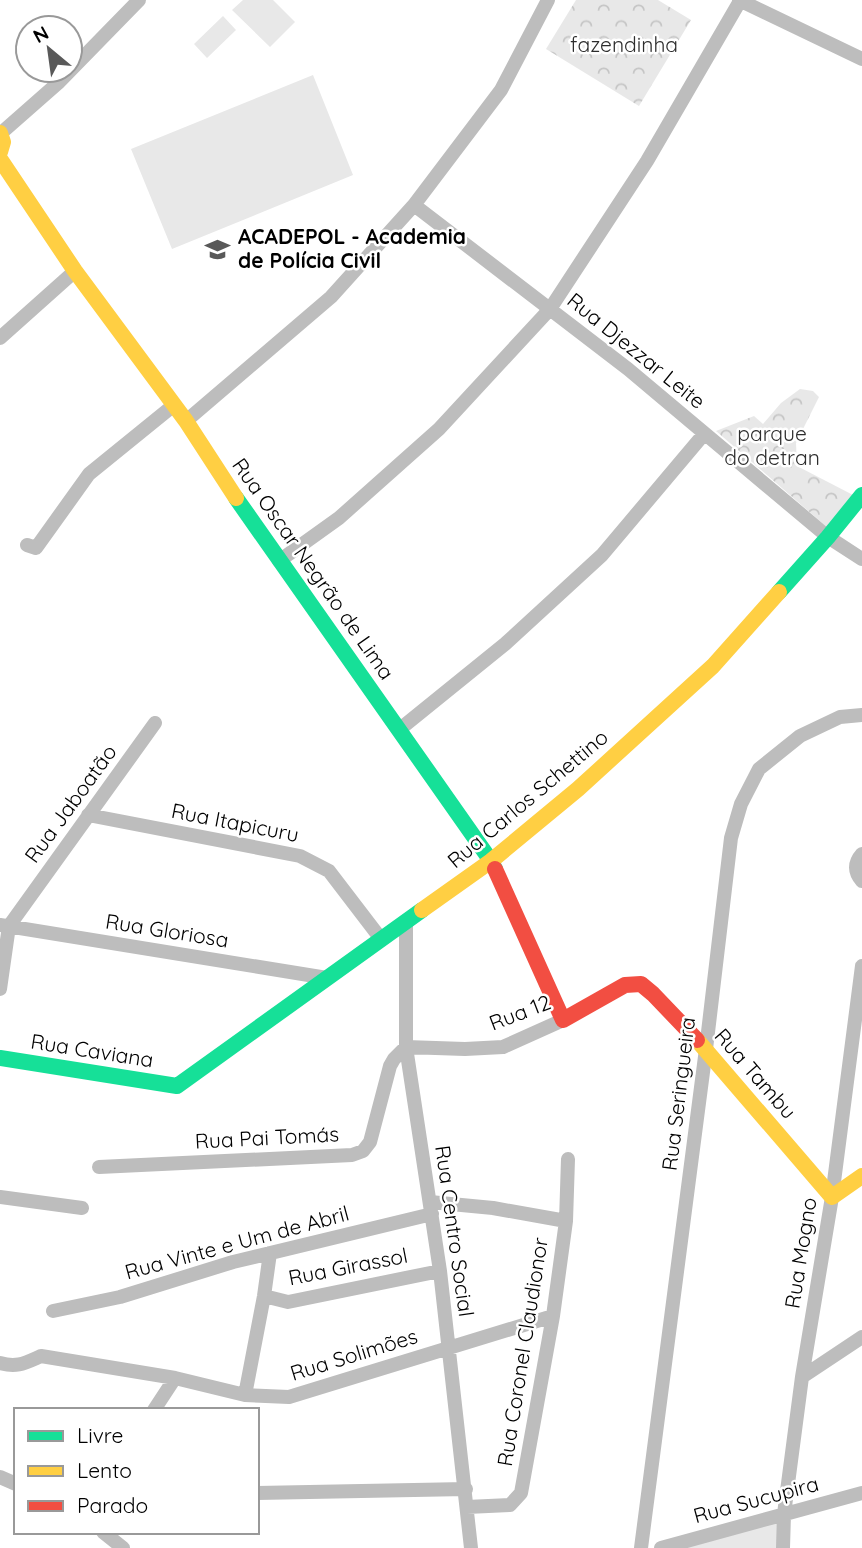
<svg xmlns="http://www.w3.org/2000/svg" width="862" height="1548" viewBox="0 0 862 1548" font-family="Quicksand,sans-serif">
<defs>
<pattern id="park-crowns" width="20" height="18" patternUnits="userSpaceOnUse" patternTransform="scale(1.75)"><rect width="20" height="18" fill="#e8e8e8"/><path d="M2 6a3 3 0 1 1 6 0M12 15a3 3 0 1 1 6 0" fill="none" stroke="#c5c5c5"/></pattern>
</defs>
<rect width="100%" height="100%" fill="#fff"/>
<path fill="#e8e8e8" d="M 243,0 L 273,0 L 295,22 L 270,47 L 232,10 Z
M 223,16 L 236,30 L 207,58 L 194,44 Z
M 313,75 L 353,175 L 172,249 L 131,149 Z
M 782,1515 L 782,1548 L 666,1548 Z"/>
<path fill="url(#park-crowns)" d="M 576,0 L 658,0 L 691,20 L 639,106 L 546,49 Z
M 800,389 L 813,391 L 819,397 L 796,443 L 797,466 L 855,496 L 828,528 L 716,431 L 754,416 L 763,424 L 781,403 Z"/>
<g fill="none" stroke-linecap="round" stroke-linejoin="round">
<path stroke="#bdbdbd" stroke-width="14" d="M 739,0 L 862,59
M 0,134 L 58,83 L 139,0
M 414,205 L 628,369 L 828,537 L 862,559
M 0,338 L 75,271
M 186,421 L 331,297 L 414,205 L 501,90 L 548,0
M 27,545 L 36,548 L 89,474 L 174,405
M 279,561 L 339,518 L 439,429 L 550,309 L 647,161 L 740,1
M 400,729 L 505,644 L 602,555 L 704,434
M 88,815 L 300,856 L 329,871 L 381,939
M 862,854 C 854,863 854,872 862,881
M 406,921 L 406,1047 L 440,1271 L 471,1548
M 0,925 L 327,978
M 0,989 L 9,926 L 155,723
M 99,1167 L 352,1155 L 363,1151 L 370,1142 L 390,1066 L 394,1059 L 406,1047 L 465,1049 L 503,1047 L 563,1020
M 0,1197 L 82,1208
M 430,1202 L 493,1208 L 566,1221
M 264,1296 L 288,1302 L 440,1271
M 53,1311 L 120,1297 L 233,1262 L 432,1214
M 0,1363 C 17,1368 25,1363 41,1356 L 175,1378 L 245,1395 L 289,1397 L 553,1316
M 802,1377 L 862,1337
M 245,1395 L 264,1296 L 270,1253
M 154,1410 L 175,1378
M 0,1477 L 16,1484
M 257,1493 L 466,1489
M 467,1507 L 510,1505 L 521,1493 L 553,1316 L 566,1221 L 568,1159
M 103,1532 L 123,1548
M 641,1548 L 706,1049 L 731,838 L 741,804 L 759,769 L 800,736 L 840,717 L 862,715
M 661,1548 L 862,1493
M 783,1548 L 784,1514 L 802,1377 L 832,1197 L 862,966"/>
<path stroke="#16e098" stroke-width="16" d="M 236,498 L 491,861 L 495,869
M 779,592 L 828,537 L 862,495
M 0,1058 L 177,1086 L 422,910"/>
<path stroke="#ffcf43" stroke-width="16" d="M 0,133 L 3,142 L 0,152
M 0,159 L 75,271 L 186,421 L 236,498
M 422,910 L 491,861 L 578,789 L 713,666 L 779,592
M 697,1040 L 832,1197 L 862,1176"/>
<path stroke="#f24e42" stroke-width="16" d="M 495,869 L 563,1020 L 625,985 L 641,984 L 653,994 L 697,1040"/>
</g>
<defs>
<symbol id="school-bare" viewBox="-9 -9 18 18"><path d="M0-5L7-2L0 1L-7-2ZM-4 1L0 2.5L4 1V4Q0 6-4 4Z" fill="#595959" stroke="#fff" stroke-width="2.5" paint-order="stroke"/></symbol>
</defs>
<g fill-rule="evenodd">
<use href="#school-bare" x="200" y="232" width="35" height="35"/>
</g>
<g text-anchor="middle" stroke-width="5" stroke-linejoin="round" paint-order="stroke">
<g font-size="21" fill="#2d2d2d" stroke="#fff">
<text x="624" y="52">fazendinha</text>
<text x="772" y="441">parque<tspan x="772" dy="24">do detran</tspan></text>
</g>
<g font-size="21" font-weight="bold" fill="#000" stroke="#fff" text-anchor="start">
<text x="238" y="244">ACADEPOL - Academia<tspan x="238" dy="24">de Polícia Civil</tspan></text>
</g>
<g font-size="21" fill="#000" stroke="#fff">
<text transform="translate(636 351) rotate(39)" y="7">Rua Djezzar Leite</text>
<text transform="translate(313 569) rotate(55)" y="7">Rua Oscar Negrão de Lima</text>
<text transform="translate(528 799) rotate(-40)" y="7">Rua Carlos Schettino</text>
<text transform="translate(71 804) rotate(-54)" y="7">Rua Jaboatão</text>
<text transform="translate(235 823) rotate(11)" y="7">Rua Itapicuru</text>
<text transform="translate(167 931) rotate(9)" y="7">Rua Gloriosa</text>
<text transform="translate(520 1013) rotate(-21)" y="7">Rua 12</text>
<text transform="translate(92 1051) rotate(9)" y="7">Rua Caviana</text>
<text transform="translate(755 1074) rotate(49)" y="7">Rua Tambu</text>
<text transform="translate(679 1094) rotate(-83)" y="7">Rua Seringueira</text>
<text transform="translate(267 1138) rotate(-3)" y="7">Rua Pai Tomás</text>
<text transform="translate(454 1231) rotate(82)" y="7">Rua Centro Social</text>
<text transform="translate(237 1243) rotate(-15)" y="7">Rua Vinte e Um de Abril</text>
<text transform="translate(801 1253) rotate(-81)" y="7">Rua Mogno</text>
<text transform="translate(348 1267) rotate(-11)" y="7">Rua Girassol</text>
<text transform="translate(523 1352) rotate(-81)" y="7">Rua Coronel Claudionor</text>
<text transform="translate(354 1355) rotate(-17)" y="7">Rua Solimões</text>
<text transform="translate(756 1500) rotate(-15)" y="7">Rua Sucupira</text>
</g>
</g>
<rect x="14" y="1408" width="245" height="126" fill="#ffffff" stroke="#999999" stroke-width="2"/>
<rect x="28" y="1431" width="35" height="10" fill="#16e098" stroke="#999999" stroke-width="2"/>
<text x="77" y="1443" font-size="21" fill="#000000">Livre</text>
<rect x="28" y="1466" width="35" height="10" fill="#ffcf43" stroke="#999999" stroke-width="2"/>
<text x="77" y="1478" font-size="21" fill="#000000">Lento</text>
<rect x="28" y="1501" width="35" height="10" fill="#f24e42" stroke="#999999" stroke-width="2"/>
<text x="77" y="1513" font-size="21" fill="#000000">Parado</text>
<g transform="translate(49 49) rotate(331)"><circle r="33" fill="#ffffff" stroke="#999999" stroke-width="2"/>
<path d="M0-5L12 26L0 18L-12 26Z" fill="#595959"/>
<text y="-10" font-size="19" font-weight="bold" text-anchor="middle" fill="#000000">N</text>
</g>
</svg>
